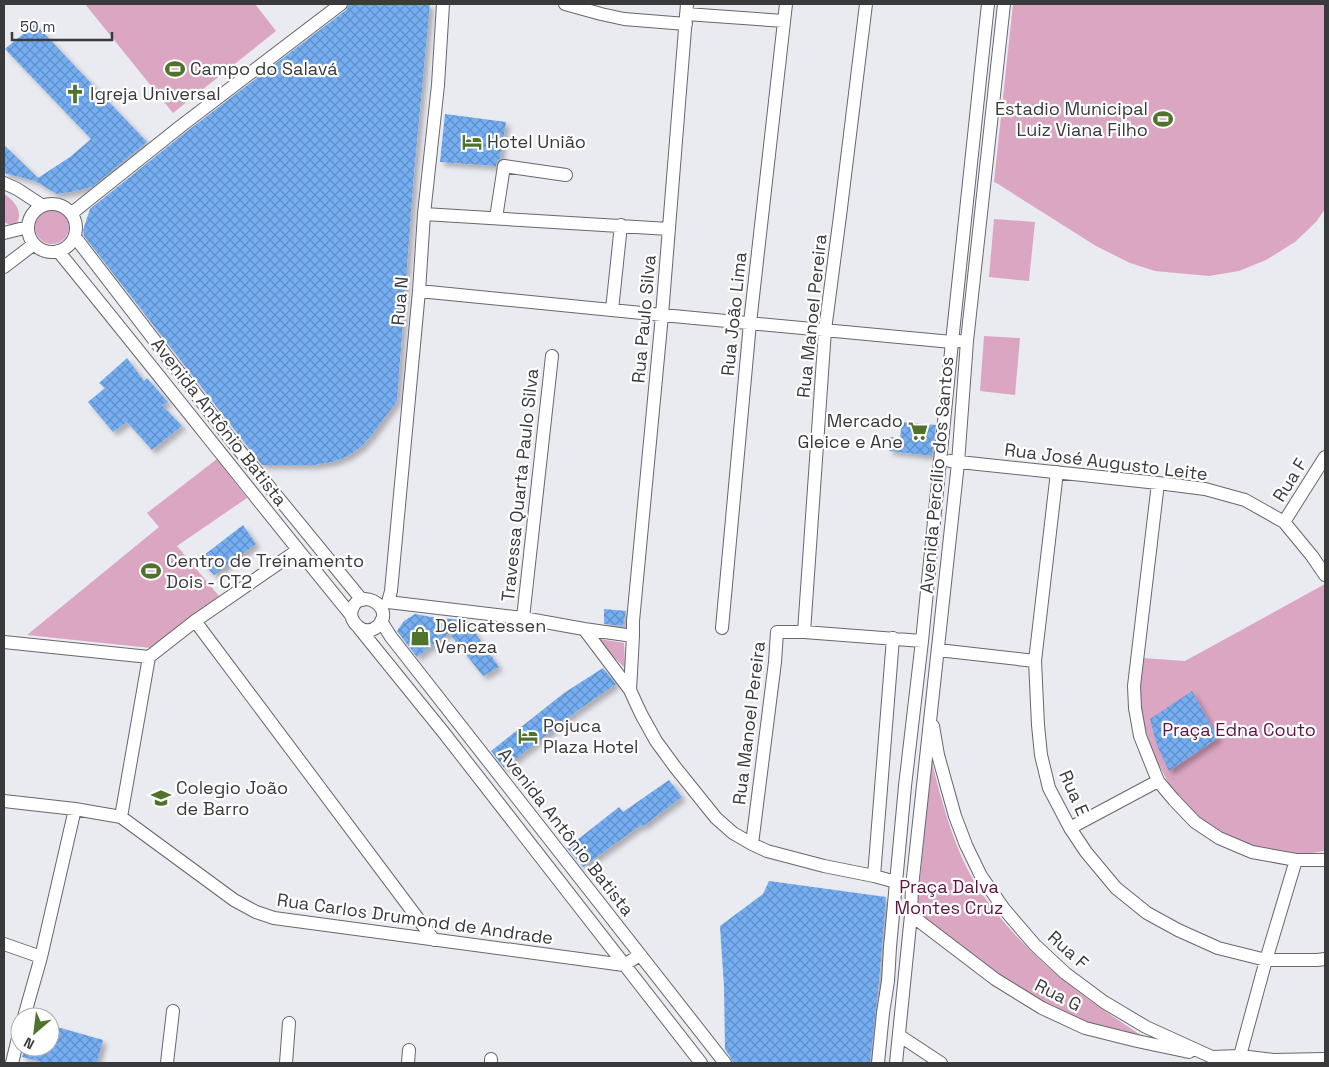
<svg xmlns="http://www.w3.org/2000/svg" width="1329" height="1067" viewBox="0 0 1329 1067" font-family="'Space Grotesk',sans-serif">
<defs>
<pattern id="building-cross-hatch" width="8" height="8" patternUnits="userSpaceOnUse" patternTransform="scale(1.25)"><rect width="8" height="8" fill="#75aef2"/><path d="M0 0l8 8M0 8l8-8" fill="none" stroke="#618fc5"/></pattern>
<filter id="shadow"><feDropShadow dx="4" dy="4" stdDeviation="2.5" flood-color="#0004"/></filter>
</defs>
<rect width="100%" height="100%" fill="#eaeaf1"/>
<path fill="#dba6c2" d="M 85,4 L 255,4 L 276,31 L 173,113 Z
M 1013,4 L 1325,4 L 1325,209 L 1316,222 L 1295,242 L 1266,260 L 1239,271 L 1209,276 L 1155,271 L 1130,263 L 1096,246 L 998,184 L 994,182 Z
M 4,194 C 15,201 24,212 16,225 L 8,224 L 4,222 Z
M35 227a17 17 0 1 1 34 0a17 17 0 1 1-34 0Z
M 994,219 L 1035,222 L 1029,281 L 989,277 Z
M 984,336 L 1020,338 L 1015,395 L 980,391 Z
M 217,459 L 247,498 L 177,546 L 219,596 L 151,648 L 27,635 L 159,527 L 147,513 Z
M 1325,584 L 1325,851 L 1299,855 L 1261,850 L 1225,837 L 1195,817 L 1170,786 L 1153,754 L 1143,721 L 1140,699 L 1139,680 L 1142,658 L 1185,661 Z
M 594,638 L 624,643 L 625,668 Z
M 931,759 C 943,806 956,858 985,898 C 1005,926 1034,956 1061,978 C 1087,1000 1117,1019 1145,1038 C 1115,1030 1085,1024 1057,1011 C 1025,996 996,972 968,951 C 951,939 930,927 917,910 Z"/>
<path fill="url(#building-cross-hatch)" filter="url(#shadow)" d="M 349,4 L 430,4 L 414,173 L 397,401 L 372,435 L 361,447 L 348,456 L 333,462 L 314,465 L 262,465 L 84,236 L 83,230 L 90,209 L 186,132 L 346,10 Z
M 35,24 L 147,142 L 92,187 L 71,192 L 57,194 L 35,181 L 4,173 L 4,145 L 38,178 L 70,157 L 91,139 L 5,49 Z
M 445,114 L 506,122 L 500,159 L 497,161 L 496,166 L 440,162 Z
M 127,358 L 144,381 L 147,378 L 168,402 L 162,405 L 182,426 L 152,450 L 127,422 L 113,432 L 88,402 L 105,388 L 99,383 Z
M 902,422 L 936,425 L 932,456 L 889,451 L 889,437 L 900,438 Z
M 243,525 L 256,544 L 214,575 L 199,559 Z
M 604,609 L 626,611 L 623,626 L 604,624 Z
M 415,614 L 437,618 L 466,620 L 499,667 L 483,676 L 449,633 L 417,657 L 397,631 L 404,621 Z
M 603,668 L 616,684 L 577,711 L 504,768 L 491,751 L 564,693 Z
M 1192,691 L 1218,738 L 1169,771 L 1157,745 L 1150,719 Z
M 669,780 L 682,797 L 642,827 L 641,825 L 583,867 L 567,848 L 619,807 L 623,812 Z
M 769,881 L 886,897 L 879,982 L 870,1063 L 733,1063 L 731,1058 L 725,1049 L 724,986 L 720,926 L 763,894 Z
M 50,1025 L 103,1040 L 97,1063 L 46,1063 L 22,1057 L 25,1047 L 50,1047 Z"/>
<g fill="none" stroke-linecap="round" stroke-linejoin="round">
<defs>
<path id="minor" d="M 565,4 L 601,14 L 624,19 L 686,24
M 686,14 L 784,21
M 4,183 L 17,189 L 43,206
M28 228a24 24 0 1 1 48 0a24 24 0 1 1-48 0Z
M 72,213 L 181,126 L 341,4
M 424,214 L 669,229
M 496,218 L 504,166 L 566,175
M 4,233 L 28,227
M 75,237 L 235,445 L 362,600
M 58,251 C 157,372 253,495 351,615 C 354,627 367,636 378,626 C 398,606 354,583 351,615
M 4,267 L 34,244
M 419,291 L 662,315 L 952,342 L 959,341
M 612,310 L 621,225
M 950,461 L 1158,483 L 1205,489 L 1245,500 L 1284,522 L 1312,556 L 1325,575
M 1057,472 L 1035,661 L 1038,725 L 1041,755 L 1049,788 L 1070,828 L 1086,852 L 1116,888 L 1147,913 L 1178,930 L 1218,948 L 1266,960 L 1317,960 L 1325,959
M 1158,483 L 1134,686 L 1135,708 L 1140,736 L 1158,781 L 1174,800 L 1195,822 L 1219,838 L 1252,852 L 1296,860 L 1325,860
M 1284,522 L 1325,457
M 388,602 L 391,591 L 419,291 L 424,214 L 438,85 L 443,4
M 388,602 L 523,618 L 584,629 L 633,636
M 523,618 L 552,356
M 195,621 L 434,940
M 381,621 L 391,637 L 725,1063
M 359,628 L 444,733 L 701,1063
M 722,628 L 750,323 L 786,4
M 584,629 L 630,690 L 641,714 L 656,741 L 675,767 L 716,818 L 733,833 L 752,844 L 767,851 L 824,866 L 874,876 L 896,882
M 804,632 L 825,330 L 840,216 L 866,4
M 4,642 L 149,657
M 938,650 L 1035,661
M 630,690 L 633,636 L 633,621 L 662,315 L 687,4
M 933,726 L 938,755 L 955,816 L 966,845 L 981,876 L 1004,909 L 1035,945 L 1065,973 L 1104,1002 L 1146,1027 L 1212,1057 L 1240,1056 L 1273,1060 L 1325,1059
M 4,801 L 75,809 L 121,817 L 234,900 L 256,912 L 274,918 L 624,965 L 640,955
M 121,817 L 149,657 L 195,621 L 298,550
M 1070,828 L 1158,781
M 752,844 L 775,662 L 777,632 L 804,632 L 922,641
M 874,876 L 893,638
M 911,915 L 995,979 L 1042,1008 L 1085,1028 L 1137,1041 L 1189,1052
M 4,944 L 41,957
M 24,1017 L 41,957 L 75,809
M 900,1036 L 941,1063
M 12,1063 L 20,1030
M 167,1063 L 173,1011
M 286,1063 L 289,1023
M 408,1063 L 409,1050
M 491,1063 L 491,1059
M 878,1063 L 883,1013 L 888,981 L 890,947 L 905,786 L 922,641 L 952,342 L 988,4
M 896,1063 L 911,915 L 912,887 L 958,463 L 967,341 L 1004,4
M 1238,1063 L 1266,960 L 1296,860"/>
</defs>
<use href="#minor" stroke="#67676d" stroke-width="14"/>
<use href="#minor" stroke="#fff" stroke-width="12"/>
</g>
<defs>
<symbol id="stadium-bare" viewBox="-9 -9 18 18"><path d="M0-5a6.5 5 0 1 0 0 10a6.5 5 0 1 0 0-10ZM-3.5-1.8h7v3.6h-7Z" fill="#50732b" stroke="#fff" stroke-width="2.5" paint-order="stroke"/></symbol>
<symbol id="church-bare" viewBox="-9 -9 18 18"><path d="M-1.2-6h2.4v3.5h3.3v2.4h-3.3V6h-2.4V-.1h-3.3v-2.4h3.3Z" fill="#50732b" stroke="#fff" stroke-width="2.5" paint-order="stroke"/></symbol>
<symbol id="hotel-bare" viewBox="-9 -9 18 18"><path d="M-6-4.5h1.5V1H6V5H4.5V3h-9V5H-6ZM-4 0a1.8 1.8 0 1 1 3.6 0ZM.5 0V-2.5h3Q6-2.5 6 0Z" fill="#50732b" stroke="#fff" stroke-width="2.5" paint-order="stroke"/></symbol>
<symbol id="supermarket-bare" viewBox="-9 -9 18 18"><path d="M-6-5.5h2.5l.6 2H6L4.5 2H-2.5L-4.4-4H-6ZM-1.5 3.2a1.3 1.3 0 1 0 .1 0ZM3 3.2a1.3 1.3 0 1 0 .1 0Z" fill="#50732b" stroke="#fff" stroke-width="2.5" paint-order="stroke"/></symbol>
<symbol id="shop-bare" viewBox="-9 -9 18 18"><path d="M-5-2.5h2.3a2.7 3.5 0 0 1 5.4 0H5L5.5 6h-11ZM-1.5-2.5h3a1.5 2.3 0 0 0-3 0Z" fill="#50732b" stroke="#fff" stroke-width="2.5" paint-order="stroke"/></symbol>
<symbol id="school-bare" viewBox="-9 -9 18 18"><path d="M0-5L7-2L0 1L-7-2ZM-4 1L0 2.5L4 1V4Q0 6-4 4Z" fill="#50732b" stroke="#fff" stroke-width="2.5" paint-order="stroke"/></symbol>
</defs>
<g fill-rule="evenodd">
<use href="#stadium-bare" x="161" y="55" width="28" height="28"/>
<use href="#church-bare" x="61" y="80" width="28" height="28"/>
<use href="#stadium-bare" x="1149" y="105" width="28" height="28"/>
<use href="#hotel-bare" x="458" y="128" width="28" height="28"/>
<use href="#supermarket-bare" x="904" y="417" width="28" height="28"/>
<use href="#stadium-bare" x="137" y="557" width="28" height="28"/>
<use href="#shop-bare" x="406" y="622" width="28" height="28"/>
<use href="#hotel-bare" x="514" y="722" width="28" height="28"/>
<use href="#school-bare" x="147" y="784" width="28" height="28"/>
</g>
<g text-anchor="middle" stroke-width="4.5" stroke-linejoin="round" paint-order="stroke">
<g font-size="18" fill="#393a3c" stroke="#fff" text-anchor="start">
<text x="190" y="75">Campo do Salavá</text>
<text x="90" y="100">Igreja Universal</text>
<text x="1148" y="115" text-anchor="end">Estadio Municipal<tspan x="1148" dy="21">Luiz Viana Filho</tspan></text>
<text x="487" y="148">Hotel União</text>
<text x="903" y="427" text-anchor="end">Mercado<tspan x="903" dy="21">Gleice e Ane</tspan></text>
<text x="166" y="567">Centro de Treinamento<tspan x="166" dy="21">Dois - CT2</tspan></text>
<text x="435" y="632">Delicatessen<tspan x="435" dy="21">Veneza</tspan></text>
<text x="543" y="732">Pojuca<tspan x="543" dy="21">Plaza Hotel</tspan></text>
<text x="176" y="794">Colegio João<tspan x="176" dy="21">de Barro</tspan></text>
</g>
<g font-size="18" fill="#393a3c" stroke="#fff">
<text transform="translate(400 301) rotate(-85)" y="6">Rua N</text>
<text transform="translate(734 314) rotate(-84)" y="6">Rua João Lima</text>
<text transform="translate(812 316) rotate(-84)" y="6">Rua Manoel Pereira</text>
<text transform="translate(644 319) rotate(-85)" y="6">Rua Paulo Silva</text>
<text transform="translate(219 422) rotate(52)" y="6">Avenida Antônio Batista</text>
<text transform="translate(1106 462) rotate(7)" y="6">Rua José Augusto Leite</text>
<text transform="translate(937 475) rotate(-85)" y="6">Avenida Percílio dos Santos</text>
<text transform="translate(1290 480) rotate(-58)" y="6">Rua F</text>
<text transform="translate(520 485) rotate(-84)" y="6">Travessa Quarta Paulo Silva</text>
<text transform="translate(749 723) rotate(-83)" y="6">Rua Manoel Pereira</text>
<text transform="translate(1074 793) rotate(66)" y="6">Rua E</text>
<text transform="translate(566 832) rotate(52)" y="6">Avenida Antônio Batista</text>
<text transform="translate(415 919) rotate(8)" y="6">Rua Carlos Drumond de Andrade</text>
<text transform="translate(1068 950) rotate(42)" y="6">Rua F</text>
<text transform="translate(1058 995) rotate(27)" y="6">Rua G</text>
</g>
<g font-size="18" fill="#5d1443" stroke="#fff">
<text x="1239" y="736">Praça Edna Couto</text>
<text x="949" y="893">Praça Dalva<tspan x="949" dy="21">Montes Cruz</tspan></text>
</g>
</g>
<rect width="1329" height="1067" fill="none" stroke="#393a3c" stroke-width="10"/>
<g transform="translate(35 1032) rotate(208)"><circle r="24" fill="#ffffff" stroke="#b0b0b1"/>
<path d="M0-4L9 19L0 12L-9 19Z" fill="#50732b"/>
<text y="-8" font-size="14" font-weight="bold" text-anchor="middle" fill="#393a3c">N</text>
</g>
<path d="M12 32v8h100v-8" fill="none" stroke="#393a3c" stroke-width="2.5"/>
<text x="20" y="32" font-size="15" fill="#393a3c" stroke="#ffffff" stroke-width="4" paint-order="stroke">50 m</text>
</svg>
